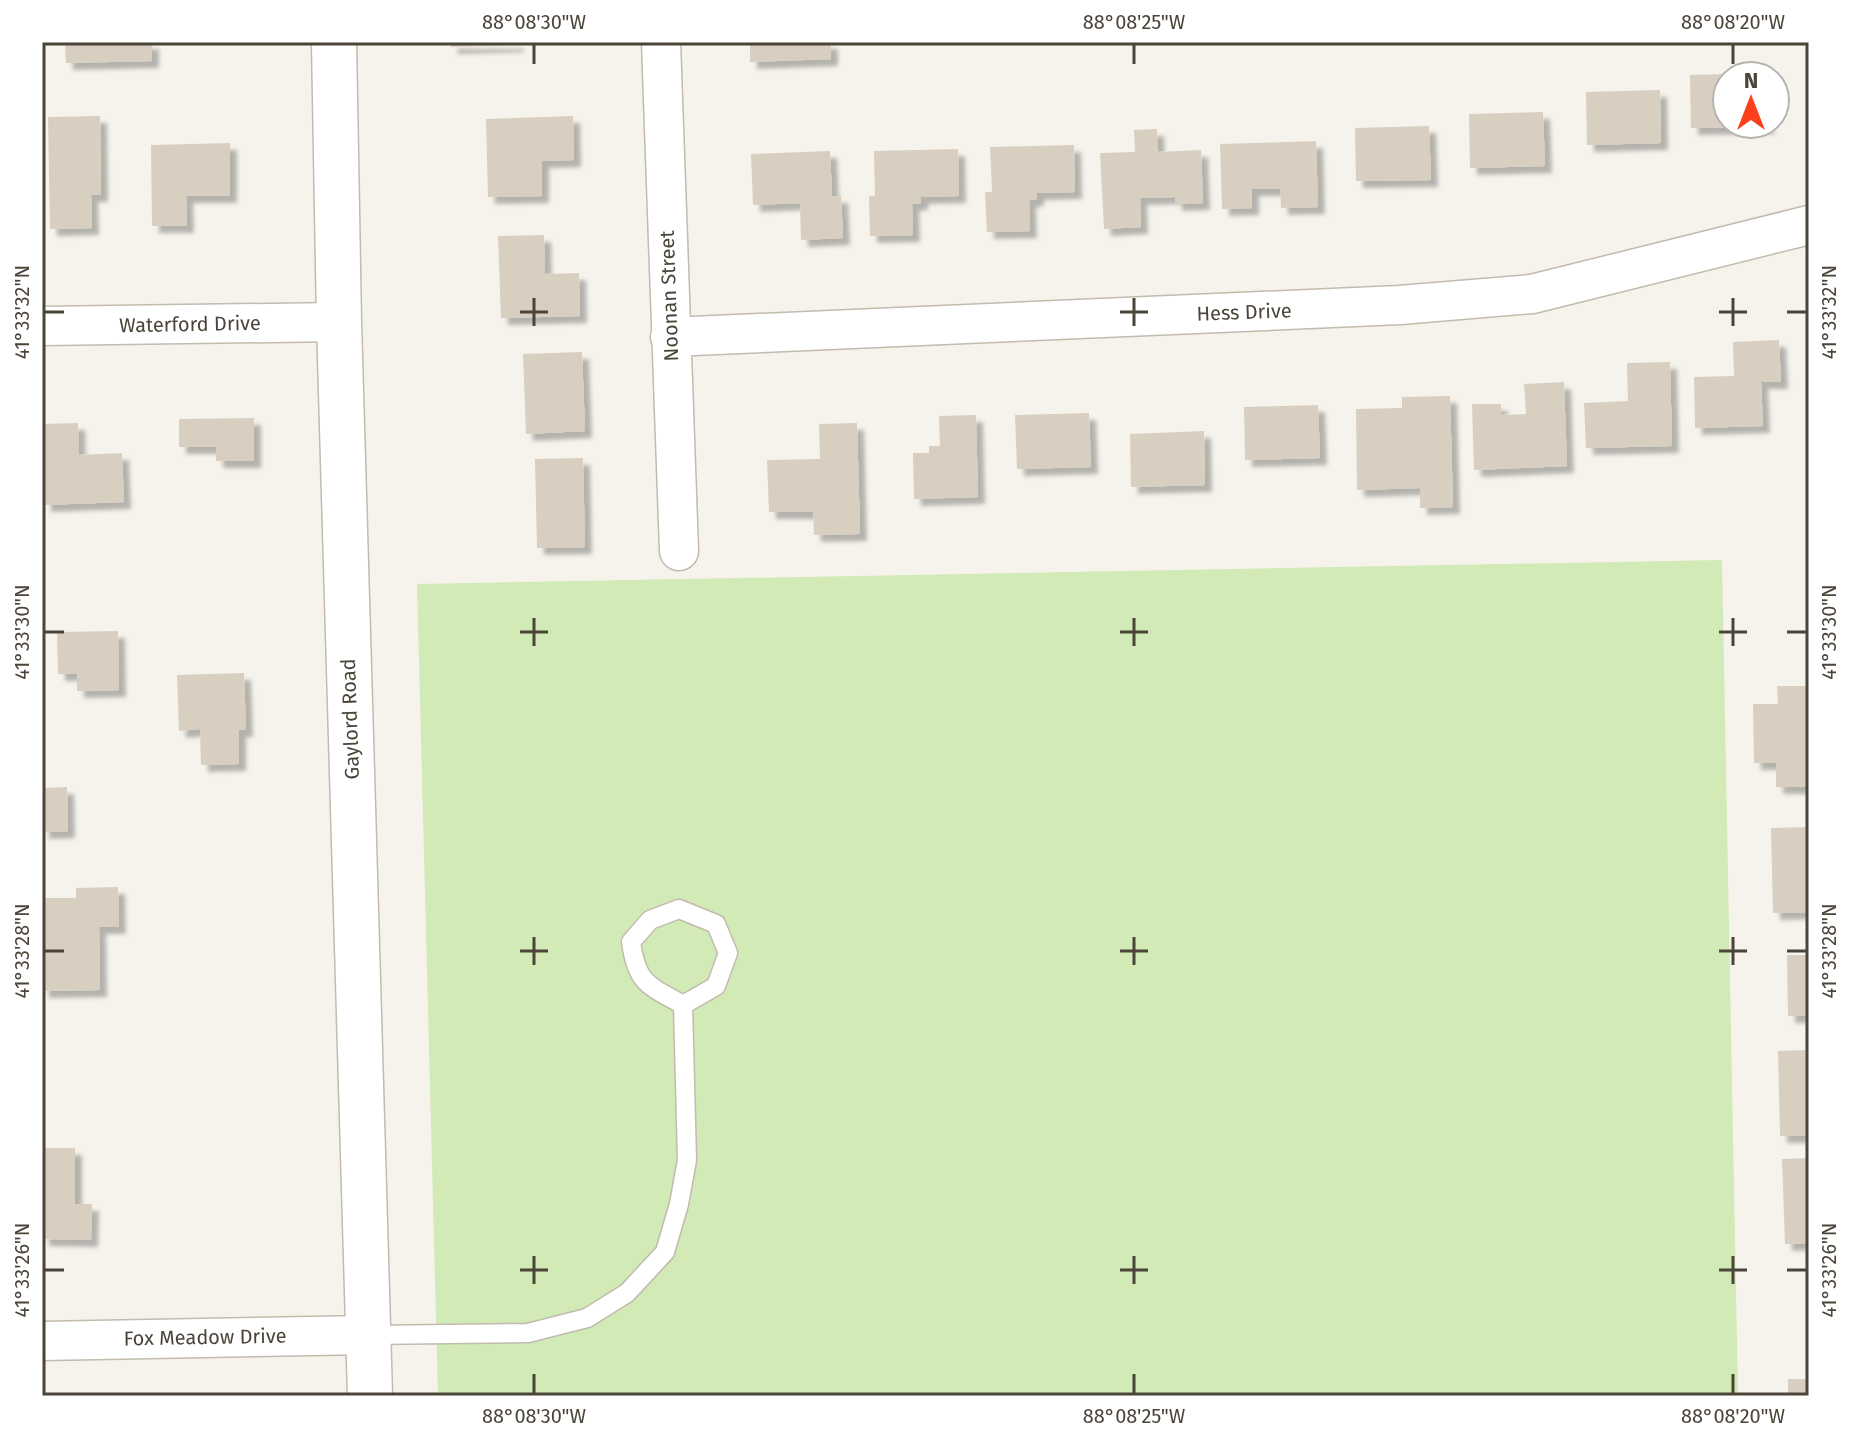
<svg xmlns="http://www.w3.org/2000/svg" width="1851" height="1438" viewBox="0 0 1851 1438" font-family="'Fira Sans',sans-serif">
<defs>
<filter id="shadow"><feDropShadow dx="7" dy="7" stdDeviation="2" flood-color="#0004"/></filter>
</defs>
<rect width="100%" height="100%" fill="#f6f3ec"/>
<path fill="#d2eab5" d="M 1722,560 L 1738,1396 L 438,1396 L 417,584 Z"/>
<path fill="#d8cfc1" filter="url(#shadow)" d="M 65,42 L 152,42 L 152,61 L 66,63 Z
M 450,42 L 517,42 L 517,45 L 451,47 Z
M 750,42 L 831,42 L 831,59 L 750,62 Z
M 1727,74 L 1727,124 L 1768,124 L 1768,127 L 1691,128 L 1690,75 Z
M 1660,90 L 1661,143 L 1587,145 L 1586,92 Z
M 1543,112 L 1545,166 L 1470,168 L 1469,114 Z
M 100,116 L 101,195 L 91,195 L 92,228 L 50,229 L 48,117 Z
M 573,116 L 574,160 L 542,161 L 542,196 L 488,197 L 486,119 Z
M 1429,126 L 1431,180 L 1356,181 L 1355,128 Z
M 1157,129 L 1158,152 L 1201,150 L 1203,203 L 1175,204 L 1175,197 L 1140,198 L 1141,227 L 1104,229 L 1100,153 L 1135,152 L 1134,130 Z
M 1316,141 L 1318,207 L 1281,208 L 1280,189 L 1252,189 L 1252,208 L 1222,209 L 1220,144 Z
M 230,143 L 230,196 L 186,196 L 187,226 L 152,226 L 151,145 Z
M 1074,145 L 1075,192 L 1037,193 L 1037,199 L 1029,200 L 1030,231 L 987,232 L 985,192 L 992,192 L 990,147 Z
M 958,149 L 959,196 L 921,197 L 921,203 L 912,204 L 913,235 L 870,236 L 869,196 L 875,196 L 874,151 Z
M 830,151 L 832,196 L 841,196 L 843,238 L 801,240 L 800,203 L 753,205 L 751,154 Z
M 544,235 L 545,274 L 579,273 L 580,316 L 501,318 L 498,236 Z
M 1779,340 L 1781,382 L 1761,382 L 1763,426 L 1695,428 L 1694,377 L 1734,376 L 1733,342 Z
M 582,352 L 585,431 L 526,434 L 523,354 Z
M 1670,362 L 1672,446 L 1586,448 L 1584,403 L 1628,401 L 1627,363 Z
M 1564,382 L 1567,466 L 1474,470 L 1472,404 L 1501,404 L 1501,415 L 1526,414 L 1524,384 Z
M 1450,396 L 1453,507 L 1420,508 L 1420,488 L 1357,490 L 1356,409 L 1402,408 L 1402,397 Z
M 1318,405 L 1320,458 L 1245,460 L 1244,407 Z
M 1089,413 L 1091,467 L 1017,469 L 1015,415 Z
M 976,415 L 978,497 L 914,499 L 913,453 L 929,453 L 929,446 L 940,446 L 939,416 Z
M 254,418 L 254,461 L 216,461 L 216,447 L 179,447 L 179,419 Z
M 78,423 L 79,455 L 122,453 L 124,502 L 44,505 L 42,424 Z
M 857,423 L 860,534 L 814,535 L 813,512 L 769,512 L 767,460 L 820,459 L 819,424 Z
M 1204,431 L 1205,485 L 1131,487 L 1130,434 Z
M 583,458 L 585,547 L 537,548 L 535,459 Z
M 118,631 L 119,690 L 77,691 L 77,674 L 58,674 L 57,632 Z
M 244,673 L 246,730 L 239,730 L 239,764 L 201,765 L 200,729 L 179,731 L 177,675 Z
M 1777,686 L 1809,686 L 1809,787 L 1776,787 L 1776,763 L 1754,763 L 1753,704 L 1778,704 Z
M 67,787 L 68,831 L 42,832 L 42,788 Z
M 1809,827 L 1809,912 L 1773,913 L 1771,828 Z
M 118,887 L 119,927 L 99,927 L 100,990 L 42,991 L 42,898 L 76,898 L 76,888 Z
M 1787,955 L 1809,955 L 1809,1016 L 1788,1016 Z
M 1809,1050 L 1809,1136 L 1780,1136 L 1778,1051 Z
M 42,1148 L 75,1148 L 75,1204 L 92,1204 L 91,1240 L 42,1239 Z
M 1809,1158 L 1809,1243 L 1785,1244 L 1782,1159 Z
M 1788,1379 L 1809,1379 L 1809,1396 L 1788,1396 Z"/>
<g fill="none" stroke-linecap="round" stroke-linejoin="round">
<defs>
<path id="service" d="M 368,1335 L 528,1333 L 587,1318 L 627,1293 L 665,1252 L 679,1204 L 687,1160 L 683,1005 L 716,986 L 728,953 L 716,924 L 679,909 L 650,920 L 631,942 C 637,984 648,985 683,1005"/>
<path id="minor" d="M 661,42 L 679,551
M 42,326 L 339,322
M 670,337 L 1400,305 L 1532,294 L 1809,225
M 42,1341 L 368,1335"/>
<path id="tertiary" d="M 334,42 L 339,322 L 370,1396"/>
</defs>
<use href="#service" stroke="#c2bbae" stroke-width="21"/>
<use href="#minor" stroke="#c2bbae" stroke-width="41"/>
<use href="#tertiary" stroke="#c2bbae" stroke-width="47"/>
<use href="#service" stroke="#fff" stroke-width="18"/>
<use href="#minor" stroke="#fff" stroke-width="38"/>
<use href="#tertiary" stroke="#fff" stroke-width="44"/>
</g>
<path fill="none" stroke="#4b4439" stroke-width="3" d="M 534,44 L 534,64M 1134,44 L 1134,64M 1733,44 L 1733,64M 534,298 L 534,326M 1134,298 L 1134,326M 1733,298 L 1733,326M 44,312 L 64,312M 520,312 L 548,312M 1120,312 L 1148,312M 1719,312 L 1747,312M 1787,312 L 1807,312M 534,618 L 534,646M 1134,618 L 1134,646M 1733,618 L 1733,646M 44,632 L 64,632M 520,632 L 548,632M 1120,632 L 1148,632M 1719,632 L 1747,632M 1787,632 L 1807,632M 534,937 L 534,965M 1134,937 L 1134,965M 1733,937 L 1733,965M 44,951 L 64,951M 520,951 L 548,951M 1120,951 L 1148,951M 1719,951 L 1747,951M 1787,951 L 1807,951M 534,1256 L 534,1284M 1134,1256 L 1134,1284M 1733,1256 L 1733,1284M 44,1270 L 64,1270M 520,1270 L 548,1270M 1120,1270 L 1148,1270M 1719,1270 L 1747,1270M 1787,1270 L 1807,1270M 534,1374 L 534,1394M 1134,1374 L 1134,1394M 1733,1374 L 1733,1394"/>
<g text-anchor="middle" stroke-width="8" stroke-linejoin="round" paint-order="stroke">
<g font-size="20" fill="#4b4439" stroke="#fff">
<text transform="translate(669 296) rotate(-92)" y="7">Noonan Street</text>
<text transform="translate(1244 312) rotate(-2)" y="7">Hess Drive</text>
<text transform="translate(190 324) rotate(-1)" y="7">Waterford Drive</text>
<text transform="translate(350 719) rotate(-92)" y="7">Gaylord Road</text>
<text transform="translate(205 1337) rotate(-1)" y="7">Fox Meadow Drive</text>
</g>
</g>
<rect width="1851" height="1438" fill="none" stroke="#ffffff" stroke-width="88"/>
<g transform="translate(1751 100)"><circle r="38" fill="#ffffff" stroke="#b7b4b0" stroke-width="2"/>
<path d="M0-6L14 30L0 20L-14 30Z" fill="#fc3f1d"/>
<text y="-12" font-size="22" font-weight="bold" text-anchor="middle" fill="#4b4439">N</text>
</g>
<rect x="44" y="44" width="1763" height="1350" fill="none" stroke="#4b4439" stroke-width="3"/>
<g font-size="20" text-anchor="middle" fill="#4b4439">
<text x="534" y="29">88°08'30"W</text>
<text x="1134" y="29">88°08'25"W</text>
<text x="1733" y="29">88°08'20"W</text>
<text transform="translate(22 312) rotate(-90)" y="7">41°33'32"N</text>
<text transform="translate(1829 312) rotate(-90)" y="7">41°33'32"N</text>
<text transform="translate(22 632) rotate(-90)" y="7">41°33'30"N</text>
<text transform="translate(1829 632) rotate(-90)" y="7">41°33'30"N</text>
<text transform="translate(22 951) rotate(-90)" y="7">41°33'28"N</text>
<text transform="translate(1829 951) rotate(-90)" y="7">41°33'28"N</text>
<text transform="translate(22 1270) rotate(-90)" y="7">41°33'26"N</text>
<text transform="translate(1829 1270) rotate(-90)" y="7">41°33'26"N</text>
<text x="534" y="1423">88°08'30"W</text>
<text x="1134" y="1423">88°08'25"W</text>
<text x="1733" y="1423">88°08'20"W</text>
</g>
</svg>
